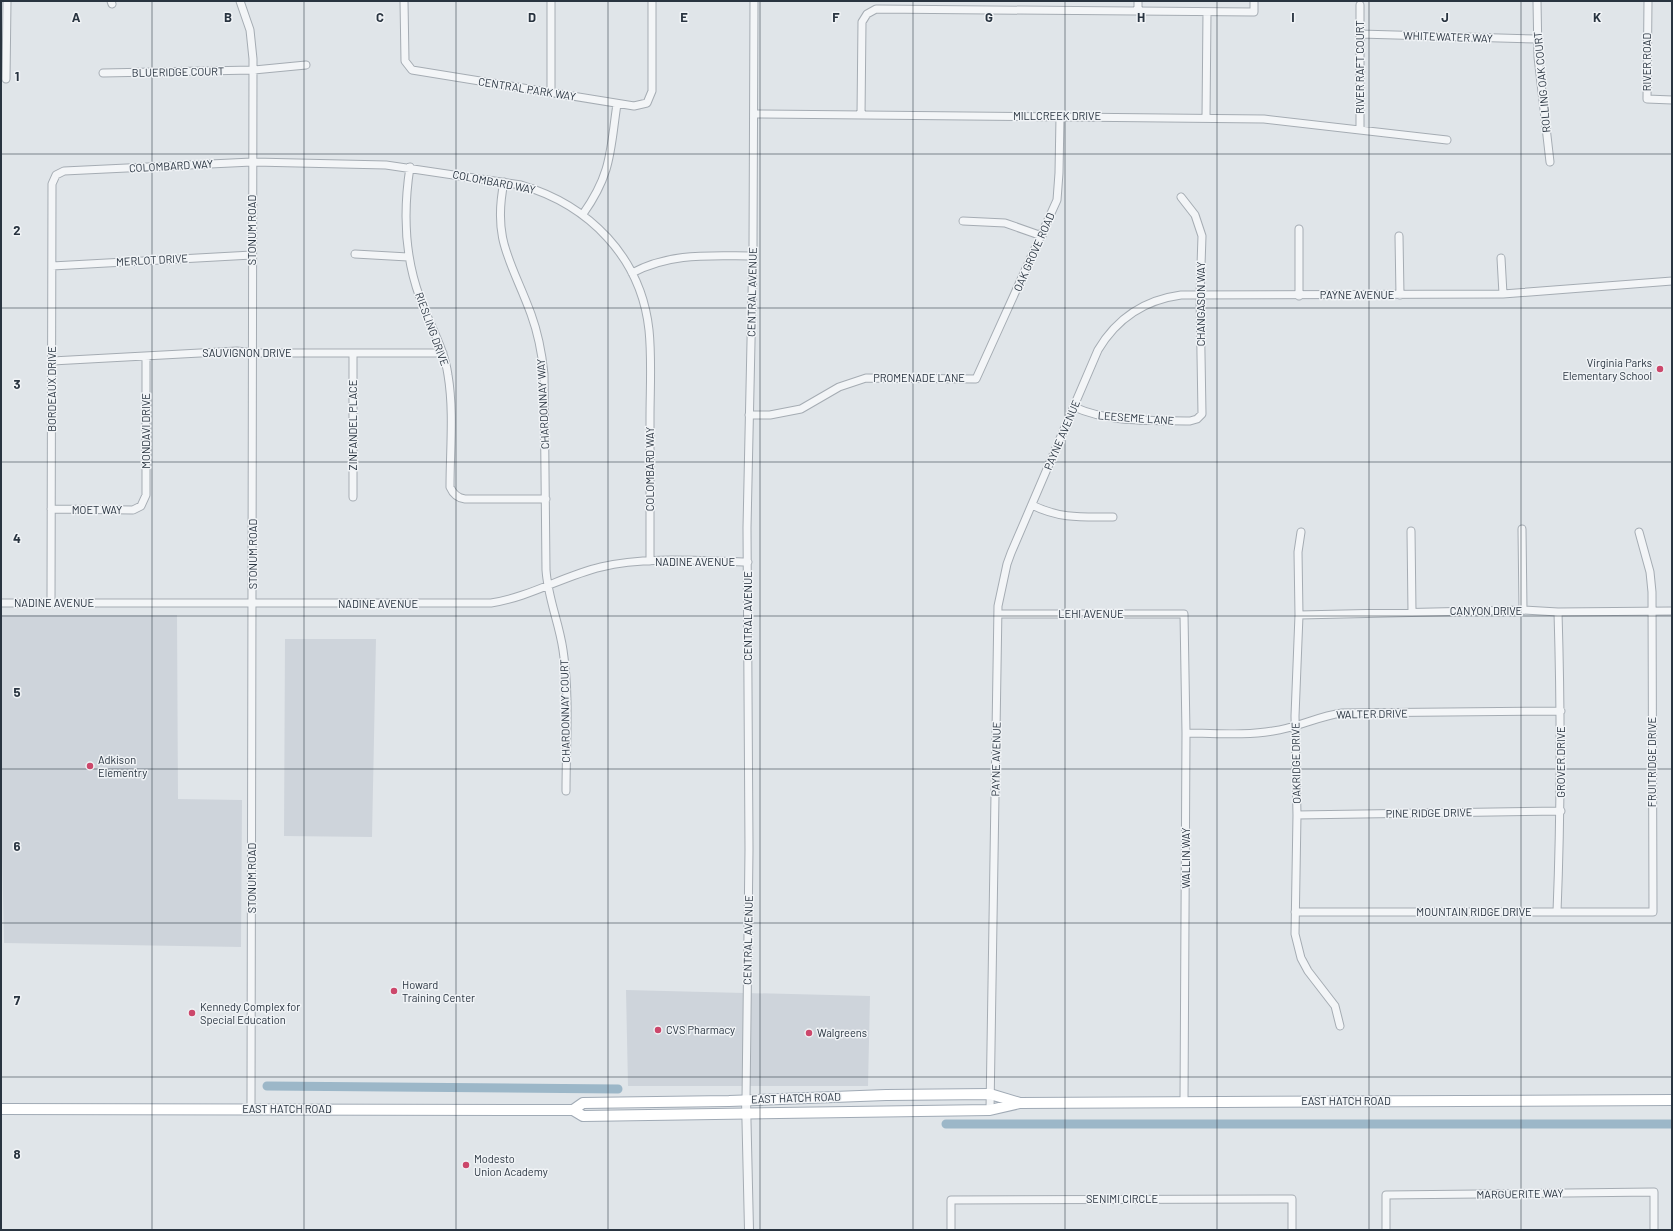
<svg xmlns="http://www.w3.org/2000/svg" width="1673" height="1231" viewBox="0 0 1673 1231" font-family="Barlow,sans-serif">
<rect width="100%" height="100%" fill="#e0e5e9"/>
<path fill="#ced4db" d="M 2,615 L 177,615 L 178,799 L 242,800 L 241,947 L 4,943 L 2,849 Z
M 285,639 L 376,639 L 372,837 L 284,836 Z
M 626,990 L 870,996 L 868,1086 L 628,1086 Z"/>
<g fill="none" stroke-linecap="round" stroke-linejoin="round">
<path stroke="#9cb7c8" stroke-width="9" d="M 267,1086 L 618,1089
M 946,1124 L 1672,1124"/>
<defs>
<path id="minor" d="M 111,1 L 112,4
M 240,1 L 250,30 L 253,59 L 251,1109
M 404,1 L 405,61 L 412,70 L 634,106 L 647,103 L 652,91 L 652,1
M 551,1 L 551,93
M 1537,1 L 1538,57 L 1550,162
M 1648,1 L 1647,99 L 1672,100
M 1360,5 L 1360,129
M 1138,11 L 1138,1
M 1360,34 L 1537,39
M 103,73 L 253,70 L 306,65
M 6,79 L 7,1
M 754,114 L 1264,119 L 1447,140
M 861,115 L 862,22 L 867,14 L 876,9 L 1254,12 L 1254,1
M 1206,118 L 1207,12
M 410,167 C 403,212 404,255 420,298 C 429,324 444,347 448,375 C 454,411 450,450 450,487 C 453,494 457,498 465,499 L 546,499
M 504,182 C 492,241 512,262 531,314 C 538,333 542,354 544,374 L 546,570 C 548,599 559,622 563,650 C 570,696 566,744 566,791
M 583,214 C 612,173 610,151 617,104
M 963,221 L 1005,223 L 1042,236
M 1299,229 L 1299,296
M 1399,236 L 1400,295
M 355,254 L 408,257
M 1501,258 L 1503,294
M 52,266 L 252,255
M 632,273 C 671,252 711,256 753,256
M 52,361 L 237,351 L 253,353 L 443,353
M 1074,407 C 1110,423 1150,420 1190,421 L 1197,419 L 1202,414 L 1200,295 L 1202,236 L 1195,215 L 1181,197
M 749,415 L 770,415 L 801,409 L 839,387 L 866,378 L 976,379 L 1057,200 L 1059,173 L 1060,117
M 353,497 L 353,353
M 1032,505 C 1060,519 1083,517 1113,517
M 51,509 L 133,510 L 141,506 L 146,495 L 146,356
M 1522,529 L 1523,610
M 1411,531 L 1412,612
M 1301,532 L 1298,552 L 1299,615 L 1295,716 L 1297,815 L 1295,934 L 1301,958 L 1308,971 L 1335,1006 L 1340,1026
M 1,603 L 491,603 C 530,597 563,576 601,567 C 645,556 703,561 748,562
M 51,603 L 52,184 L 56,175 L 64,171 L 252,162 L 386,165 L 521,185 C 589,205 641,257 649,330 C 652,359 650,389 650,418 C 650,466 650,514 650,561
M 999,614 L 1184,614 L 1186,733 L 1184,1102
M 1299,615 L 1523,610 L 1558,612 L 1672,611
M 1186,733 C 1215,733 1245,736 1273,731 C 1297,728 1318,716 1342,713 L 1561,711
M 1297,815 L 1561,811
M 1295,912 L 1653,912 L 1652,592 L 1650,572 L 1639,532
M 1557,912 C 1561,812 1561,712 1558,612
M 746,1100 L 749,849 L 747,528 L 753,249 L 754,1
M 990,1110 L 998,606 L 1007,564 L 1011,553 L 1098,350 C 1117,318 1144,300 1181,295 L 1503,294 L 1672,281
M 951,1230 L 951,1200 L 1292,1199 L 1292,1230
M 1386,1230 L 1386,1195 L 1654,1192 L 1654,1230"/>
<path id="tertiary" d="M 746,1100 L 749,1230"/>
<path id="primary" d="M 1,1109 L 573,1110 L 583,1116 L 990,1110 L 1020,1103 L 1672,1100
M 573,1110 L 583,1103 L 729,1101 L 886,1095 L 990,1094 L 1020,1103"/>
</defs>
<use href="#minor" stroke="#a5acb3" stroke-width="9"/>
<use href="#tertiary" stroke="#a5acb3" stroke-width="10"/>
<use href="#primary" stroke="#a0aab5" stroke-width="12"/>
<use href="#minor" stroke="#f3f5f7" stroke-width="7"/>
<use href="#tertiary" stroke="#f3f5f7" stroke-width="8"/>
<use href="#primary" stroke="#fff" stroke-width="10"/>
</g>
<path fill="none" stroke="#293440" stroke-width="1" stroke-opacity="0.55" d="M 152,1 L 152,1230M 304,1 L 304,1230M 456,1 L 456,1230M 608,1 L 608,1230M 760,1 L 760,1230M 913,1 L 913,1230M 1065,1 L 1065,1230M 1217,1 L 1217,1230M 1369,1 L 1369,1230M 1521,1 L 1521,1230M 1,154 L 1672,154M 1,308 L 1672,308M 1,462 L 1672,462M 1,616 L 1672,616M 1,769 L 1672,769M 1,923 L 1672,923M 1,1077 L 1672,1077"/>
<g fill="#cc476b" stroke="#f0f3f6" stroke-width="1.5">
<circle cx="1660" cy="369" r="4"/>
<circle cx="90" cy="766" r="4"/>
<circle cx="394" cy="991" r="4"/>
<circle cx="192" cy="1013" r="4"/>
<circle cx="658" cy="1030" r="4"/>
<circle cx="809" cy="1033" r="4"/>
<circle cx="466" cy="1165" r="4"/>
</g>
<g text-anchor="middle" stroke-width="3" stroke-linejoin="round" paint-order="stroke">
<g font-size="11" fill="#293440" stroke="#f0f3f6">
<text transform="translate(1448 37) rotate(2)" y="4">WHITEWATER WAY</text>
<text transform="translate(1647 62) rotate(-90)" y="4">RIVER ROAD</text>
<text transform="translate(1360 67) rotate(-90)" y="4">RIVER RAFT COURT</text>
<text transform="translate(178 72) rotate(-1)" y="4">BLUERIDGE COURT</text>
<text transform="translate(1542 82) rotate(-95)" y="4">ROLLING OAK COURT</text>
<text transform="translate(527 89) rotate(9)" y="4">CENTRAL PARK WAY</text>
<text x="1057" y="120">MILLCREEK DRIVE</text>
<text transform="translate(171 166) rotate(-3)" y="4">COLOMBARD WAY</text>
<text transform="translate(494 182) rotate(11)" y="4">COLOMBARD WAY</text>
<text transform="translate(252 230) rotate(-90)" y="4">STONUM ROAD</text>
<text transform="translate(1034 252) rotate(-66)" y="4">OAK GROVE ROAD</text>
<text transform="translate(152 260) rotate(-3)" y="4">MERLOT DRIVE</text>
<text transform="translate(752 292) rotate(-89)" y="4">CENTRAL AVENUE</text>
<text x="1357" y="299">PAYNE AVENUE</text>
<text transform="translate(1201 304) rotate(-90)" y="4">CHANGASON WAY</text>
<text transform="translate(432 329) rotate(70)" y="4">RIESLING DRIVE</text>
<text x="247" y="357">SAUVIGNON DRIVE</text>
<text x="919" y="382">PROMENADE LANE</text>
<text transform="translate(52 389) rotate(-90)" y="4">BORDEAUX DRIVE</text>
<text transform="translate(543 404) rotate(-93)" y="4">CHARDONNAY WAY</text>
<text transform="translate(1136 418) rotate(4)" y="4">LEESEME LANE</text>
<text transform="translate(353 425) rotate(-90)" y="4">ZINFANDEL PLACE</text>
<text transform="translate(146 431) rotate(-90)" y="4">MONDAVI DRIVE</text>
<text transform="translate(1062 435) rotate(-67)" y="4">PAYNE AVENUE</text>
<text transform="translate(650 469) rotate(-90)" y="4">COLOMBARD WAY</text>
<text x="97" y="514">MOET WAY</text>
<text transform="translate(253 554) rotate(-90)" y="4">STONUM ROAD</text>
<text x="695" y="566">NADINE AVENUE</text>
<text x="54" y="607">NADINE AVENUE</text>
<text x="378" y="608">NADINE AVENUE</text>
<text x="1486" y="615">CANYON DRIVE</text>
<text x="1091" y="618">LEHI AVENUE</text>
<text transform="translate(748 616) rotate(-90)" y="4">CENTRAL AVENUE</text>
<text transform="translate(565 711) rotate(-91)" y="4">CHARDONNAY COURT</text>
<text transform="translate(1372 714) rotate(-1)" y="4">WALTER DRIVE</text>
<text transform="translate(996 759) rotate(-89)" y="4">PAYNE AVENUE</text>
<text transform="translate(1561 762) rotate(-90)" y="4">GROVER DRIVE</text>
<text transform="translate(1652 762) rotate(-90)" y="4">FRUITRIDGE DRIVE</text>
<text transform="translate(1296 763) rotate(-91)" y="4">OAKRIDGE DRIVE</text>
<text transform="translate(1429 813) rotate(-1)" y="4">PINE RIDGE DRIVE</text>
<text transform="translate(1186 858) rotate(-90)" y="4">WALLIN WAY</text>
<text transform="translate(252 878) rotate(-90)" y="4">STONUM ROAD</text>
<text x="1474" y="916">MOUNTAIN RIDGE DRIVE</text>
<text transform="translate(748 940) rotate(-89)" y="4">CENTRAL AVENUE</text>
<text transform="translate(796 1098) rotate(-2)" y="4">EAST HATCH ROAD</text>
<text x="1346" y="1105">EAST HATCH ROAD</text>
<text x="287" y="1113">EAST HATCH ROAD</text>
<text transform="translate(1520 1194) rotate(-1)" y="4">MARGUERITE WAY</text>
<text x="1122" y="1203">SENIMI CIRCLE</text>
</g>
<g font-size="11" fill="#293440" stroke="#f0f3f6" text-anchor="start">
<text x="1652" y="367" text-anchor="end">Virginia Parks<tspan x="1652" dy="13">Elementary School</tspan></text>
<text x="98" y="764">Adkison<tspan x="98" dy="13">Elementry</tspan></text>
<text x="402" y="989">Howard<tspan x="402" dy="13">Training Center</tspan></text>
<text x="200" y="1011">Kennedy Complex for<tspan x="200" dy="13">Special Education</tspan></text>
<text x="666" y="1034">CVS Pharmacy</text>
<text x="817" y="1037">Walgreens</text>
<text x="474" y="1163">Modesto<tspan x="474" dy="13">Union Academy</tspan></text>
</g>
</g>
<g font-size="13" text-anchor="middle" font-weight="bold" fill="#293440" stroke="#f0f3f6" stroke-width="3" stroke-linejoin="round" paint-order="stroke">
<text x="76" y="22">A</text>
<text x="228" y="22">B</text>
<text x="380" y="22">C</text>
<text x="532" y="22">D</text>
<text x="684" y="22">E</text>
<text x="836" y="22">F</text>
<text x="989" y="22">G</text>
<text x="1141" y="22">H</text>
<text x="1293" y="22">I</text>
<text x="1445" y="22">J</text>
<text x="1597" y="22">K</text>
<text x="17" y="81">1</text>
<text x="17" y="235">2</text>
<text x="17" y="389">3</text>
<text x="17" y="543">4</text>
<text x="17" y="697">5</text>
<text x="17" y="851">6</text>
<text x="17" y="1005">7</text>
<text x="17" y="1159">8</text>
</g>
<rect width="1673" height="1231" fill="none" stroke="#293440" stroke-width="4"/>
</svg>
